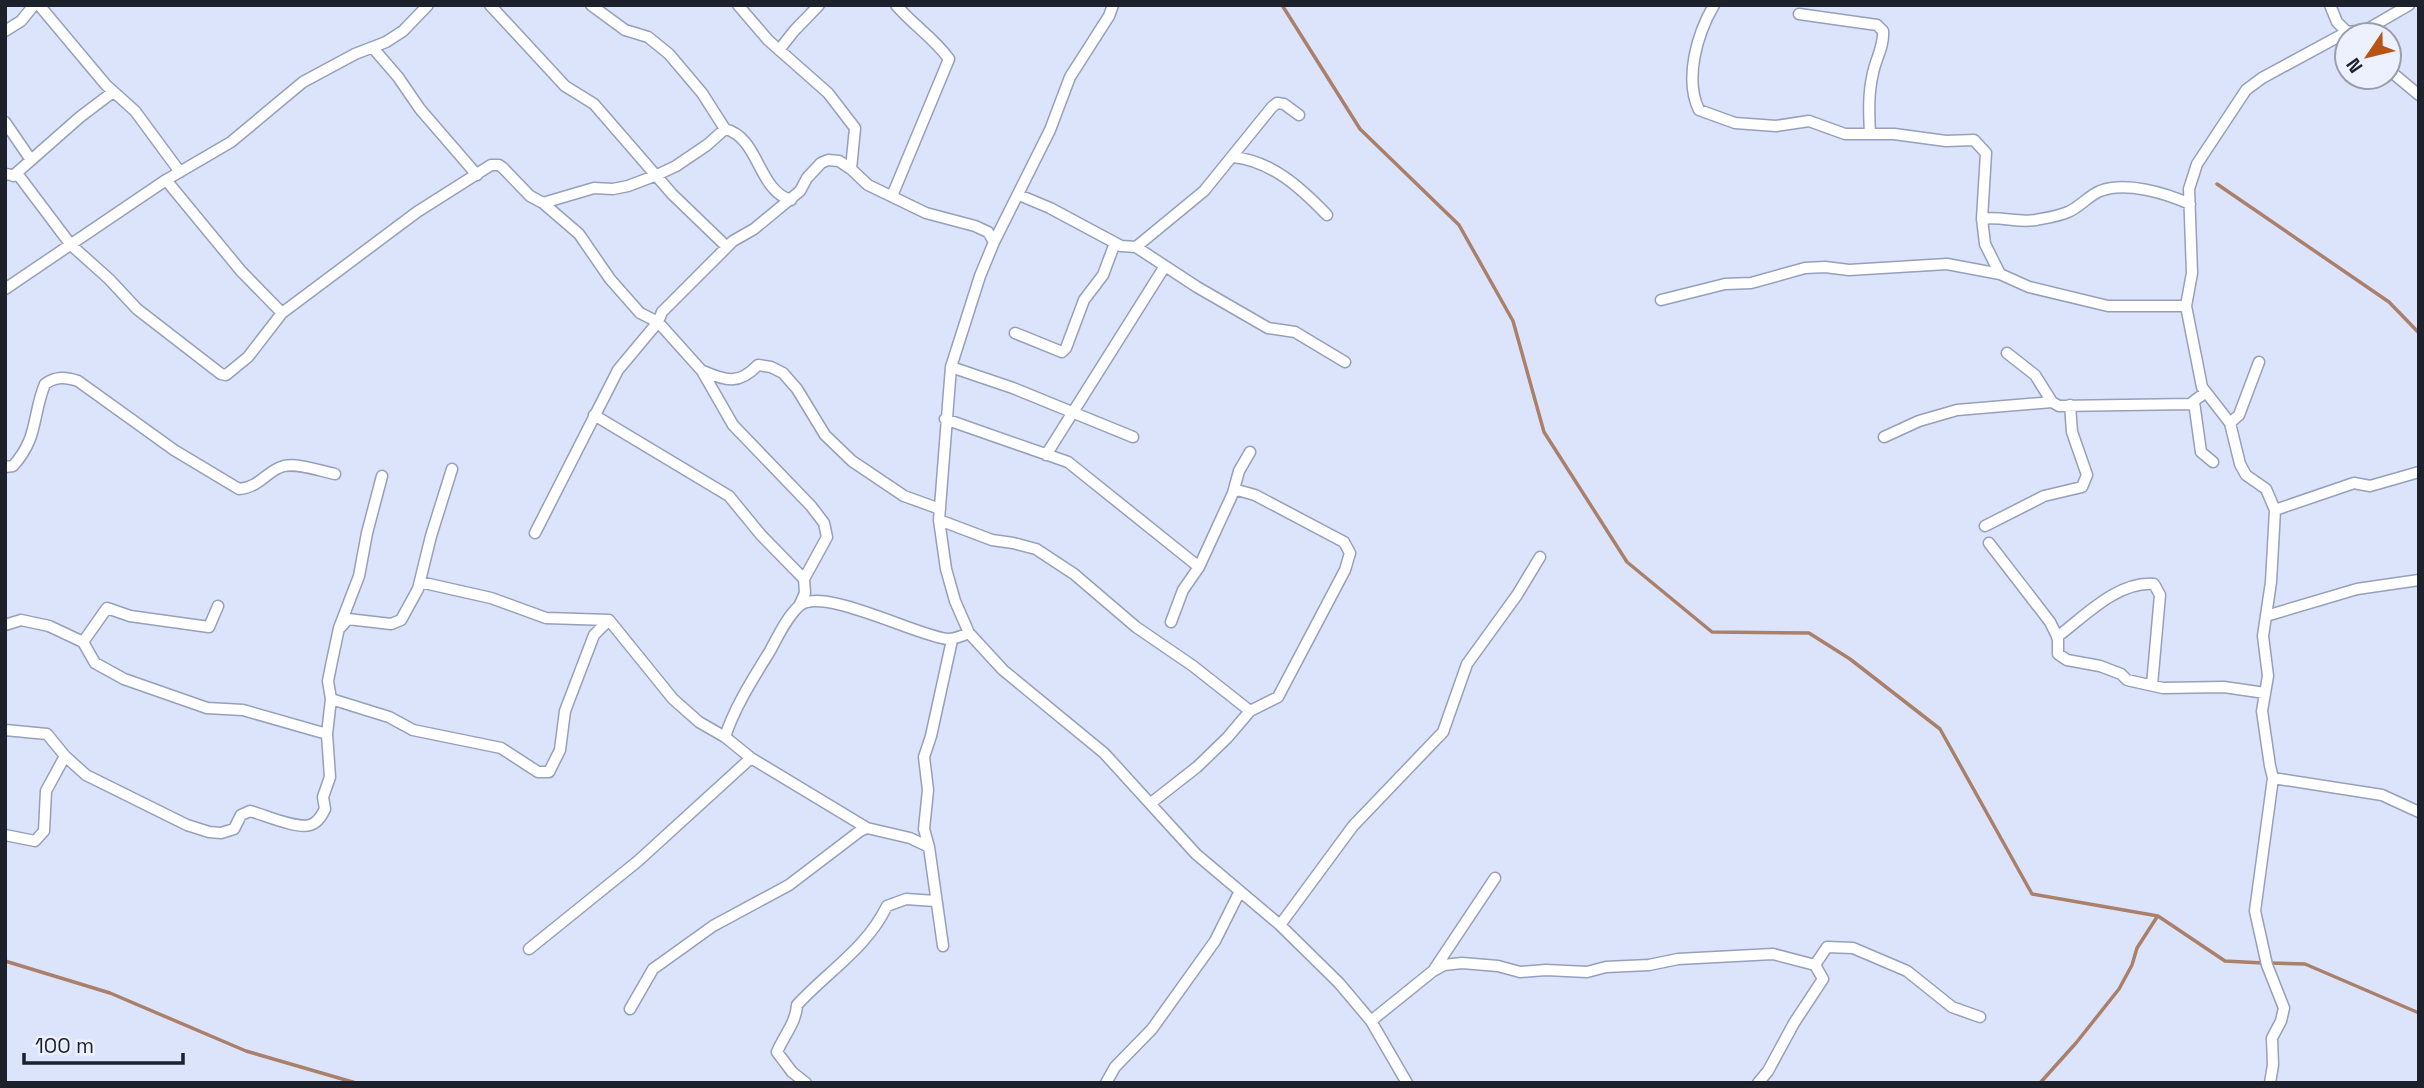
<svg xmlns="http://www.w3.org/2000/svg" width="2424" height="1088" viewBox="0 0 2424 1088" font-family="'Space Grotesk',sans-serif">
<rect width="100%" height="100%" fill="#dce4fc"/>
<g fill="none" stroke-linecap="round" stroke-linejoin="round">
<path stroke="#ab806b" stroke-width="3.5" d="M 1282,5 L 1360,129 L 1459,225 L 1513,321 L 1544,432 L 1627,562 L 1712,632 L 1809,633 L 1850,659 L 1940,729 L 2032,894 L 2158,916 L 2225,961 L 2263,963
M 2217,184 L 2389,302 L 2419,333
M 5,961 L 110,993 L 246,1051 L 356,1083
M 2270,963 L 2305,964 L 2419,1013
M 2040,1083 L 2076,1043 L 2119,989 L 2132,965 L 2137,948 L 2157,917"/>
<defs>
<path id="minor" d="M 39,5 L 106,85 L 135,111 L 180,172
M 490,5 L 565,86 L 594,104 L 672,194 L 727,247
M 591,5 L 625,30 L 648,37 L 669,54 L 702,93 L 725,129
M 738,5 L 768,40 L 828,93 L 855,128 L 851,169
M 1113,5 L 1109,16 L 1070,77 L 1050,130 L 994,242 L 980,276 L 951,367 L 939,520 L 946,569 L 955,601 L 969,633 L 1003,670 L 1104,753 L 1196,854 L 1280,925 L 1339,983 L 1371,1021 L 1407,1083
M 1714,5 C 1697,34 1684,79 1699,110 L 1735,123 L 1776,126 L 1809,121 L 1845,134 L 1894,134 L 1946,141 L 1974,140 L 1986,153 L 1982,219
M 2330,5 L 2337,22 L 2350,35
M 1799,14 L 1877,25 L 1883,31 C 1884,47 1876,58 1873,73 C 1868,94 1869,113 1870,134
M 5,31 L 21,21 L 34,5
M 373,48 L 398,77 L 420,109 L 477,175
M 779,50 L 794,31 L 819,5
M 2389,70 L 2419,95
M 5,122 L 31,160
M 1233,157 C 1272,161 1301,188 1327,215
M 5,174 L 19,176 L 71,245 L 109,279 L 137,309 L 221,374 L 226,375 L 248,357 L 282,313 L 417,212 L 491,165 L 499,165 L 503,168 L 530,196 L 543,203 L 594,188 L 613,189 L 628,186 L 657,175 L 676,166 L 707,145 L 725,129 C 759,137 758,191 791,200
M 13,176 L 80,117 L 113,92
M 166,180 L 241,271 L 282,313
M 1019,195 L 1050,208 L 1121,246 L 1136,247 L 1204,191 L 1272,107 L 1277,103 L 1284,104 L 1299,115
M 892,196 L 949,59 C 934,38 913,25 896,5
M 543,203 L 579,234 L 610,279 L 640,313 L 658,322 L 702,371 L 733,425 L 811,506 L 824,523 L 827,537 L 804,579 L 805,593 L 800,604
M 1136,247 L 1197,287 L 1268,328 L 1295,332 L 1345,362
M 2000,274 L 2029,287 L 2108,306 L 2186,306
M 5,289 L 166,180 L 231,142 L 303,82 L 355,54 L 386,42 L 403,31 L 428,5
M 1661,300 L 1725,284 L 1751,283 L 1805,268 L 1825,267 L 1849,270 L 1947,264 L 2000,274 L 1985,244 L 1982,219 C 2000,216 2018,223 2036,220 C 2046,218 2059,216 2068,212 C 2080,207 2088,196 2100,191 C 2126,181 2165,193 2190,204
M 1015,333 L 1062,352 L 1066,348 L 1084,300 L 1103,275 L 1115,243
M 2007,353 L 2035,375 L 2052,402 L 2059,406 L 2190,404 L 2206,392
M 951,367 L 1013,388 L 1133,437
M 703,371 C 726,381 739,385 758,365 L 771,367 L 783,373 L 797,389 L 825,435 L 852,461 L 904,496 L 940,509
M 2194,402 L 2201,452 L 2213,462
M 594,415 L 729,496 L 761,535 L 804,579
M 945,419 L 1068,462 L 1199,567
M 2230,423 L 2239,415 L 2259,362
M 1884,437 L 1919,421 L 1957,410 L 2052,402
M 1046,455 L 1165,266
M 5,467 L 13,466 C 39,437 32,415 45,384 C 56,376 66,377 78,381 L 174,450 L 239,489 C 261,487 267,470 284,466 C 299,463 320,471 335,474
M 2275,510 L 2354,483 L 2370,486 L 2419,472
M 939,520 L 992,540 L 1013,543 L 1036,549 L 1074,574 L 1136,627 L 1193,666 L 1250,711
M 1985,526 L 2044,496 L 2082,487 L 2087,475 L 2072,432 L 2070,405
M 535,533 L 618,370 L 658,322 L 662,312 L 733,241 L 754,229 L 800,191 L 807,178 L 821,163 L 828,160 L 839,161 L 851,169 L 868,185 L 926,213 L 975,226 L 988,232 L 994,242
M 1989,543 L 2050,622 L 2058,638 L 2058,654 L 2067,660 L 2100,666 L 2121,674 L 2127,680 L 2163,688 L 2224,687 L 2265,693
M 420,582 L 491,598 L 546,618 L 609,620
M 2266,616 L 2357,589 L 2419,580
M 609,620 L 673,699 L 699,722 L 725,737 L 751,758 L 867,828 L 910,838 L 929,847
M 1171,622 L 1183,590 L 1199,567 L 1233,493 L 1239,471 L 1250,452
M 5,625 L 21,620 L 49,626 L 83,642 L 95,663 L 124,679 L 207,708 L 243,710 L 327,734
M 341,627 L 348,619 L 391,624 L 401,620 L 418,589 L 431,536 L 452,469
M 2057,637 C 2084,617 2117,581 2154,584 L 2160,595 L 2152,685
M 83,642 L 107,608 L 130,616 L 209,627 L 218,606
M 331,699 L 389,717 L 413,730 L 501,748 L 538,772 L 549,772 L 560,750 L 565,711 L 594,635 L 609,620
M 5,730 L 47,734 L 65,756 L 86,775 L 187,825 L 209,832 L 221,833 L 234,829 L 241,815 L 250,811 C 265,815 296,829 310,825 C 318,823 322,815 325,809 L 323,797 L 330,777 L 327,734 L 331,699 L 328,681 L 332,661 L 339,628 L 359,576 L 367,533 L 382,476
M 725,737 C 734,708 754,677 770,651 C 778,636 787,617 799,606 C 821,585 919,637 948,639 C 955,639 962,636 969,633
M 2273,778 L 2382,795 L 2419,812
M 1151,803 L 1197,767 L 1227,738 L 1250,711 L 1278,697 L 1345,570 L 1350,553 L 1344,542 L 1255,495 L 1237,490 L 1233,493
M 5,835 L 35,841 L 44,831 L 46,791 L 65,756
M 1280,925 L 1353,826 L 1443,732 L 1467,664 L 1517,595 L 1540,557
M 943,946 L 929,847 L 924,829 L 928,790 L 924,757 L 931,736 L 952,640
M 529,949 L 638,861 L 751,758
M 1815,965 L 1827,947 L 1853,948 L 1907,971 L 1952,1007 L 1980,1017
M 1435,968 L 1495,878
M 630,1009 L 653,969 L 713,926 L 789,885 L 860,831 L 867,828
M 1371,1021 L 1433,971 L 1444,965 L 1462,963 L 1498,966 L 1520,972 L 1546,970 L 1587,972 L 1606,967 L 1649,965 L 1678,959 L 1773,954 L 1815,965 L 1823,979 L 1794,1023 L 1768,1071 L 1758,1083
M 806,1083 L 792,1072 L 777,1052 C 784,1035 796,1023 797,1005 C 828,971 866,949 887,906 L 906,899 L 935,901
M 1106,1083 L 1115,1067 L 1152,1029 L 1215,941 L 1240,891
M 2270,1083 L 2273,1065 L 2272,1038 L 2281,1021 L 2284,1008 L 2267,965 L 2255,911 L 2273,778 L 2270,766 L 2262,711 L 2268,676 L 2263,636 L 2271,582 L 2275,510 L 2266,489 L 2246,475 L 2240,464 L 2230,423 L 2202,387 L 2186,306 L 2192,273 L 2189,189 L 2197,164 L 2246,90 L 2262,78 L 2347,32 L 2366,30 L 2409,5"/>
</defs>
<use href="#minor" stroke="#969fbb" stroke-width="13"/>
<use href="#minor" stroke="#fff" stroke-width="10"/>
</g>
<rect width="2424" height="1088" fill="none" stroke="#1d212c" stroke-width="14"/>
<g transform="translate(2368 56) rotate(235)"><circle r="33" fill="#edf1fe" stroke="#9a9eaa" stroke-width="2"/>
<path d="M0-5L12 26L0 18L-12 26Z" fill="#b75517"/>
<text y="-10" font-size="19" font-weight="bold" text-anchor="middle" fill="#1d212c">N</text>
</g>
<path d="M24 1053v10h159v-10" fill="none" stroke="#1d212c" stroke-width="3.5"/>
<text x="35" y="1053" font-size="21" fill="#1d212c" stroke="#edf1fe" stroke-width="5" paint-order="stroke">100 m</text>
</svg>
